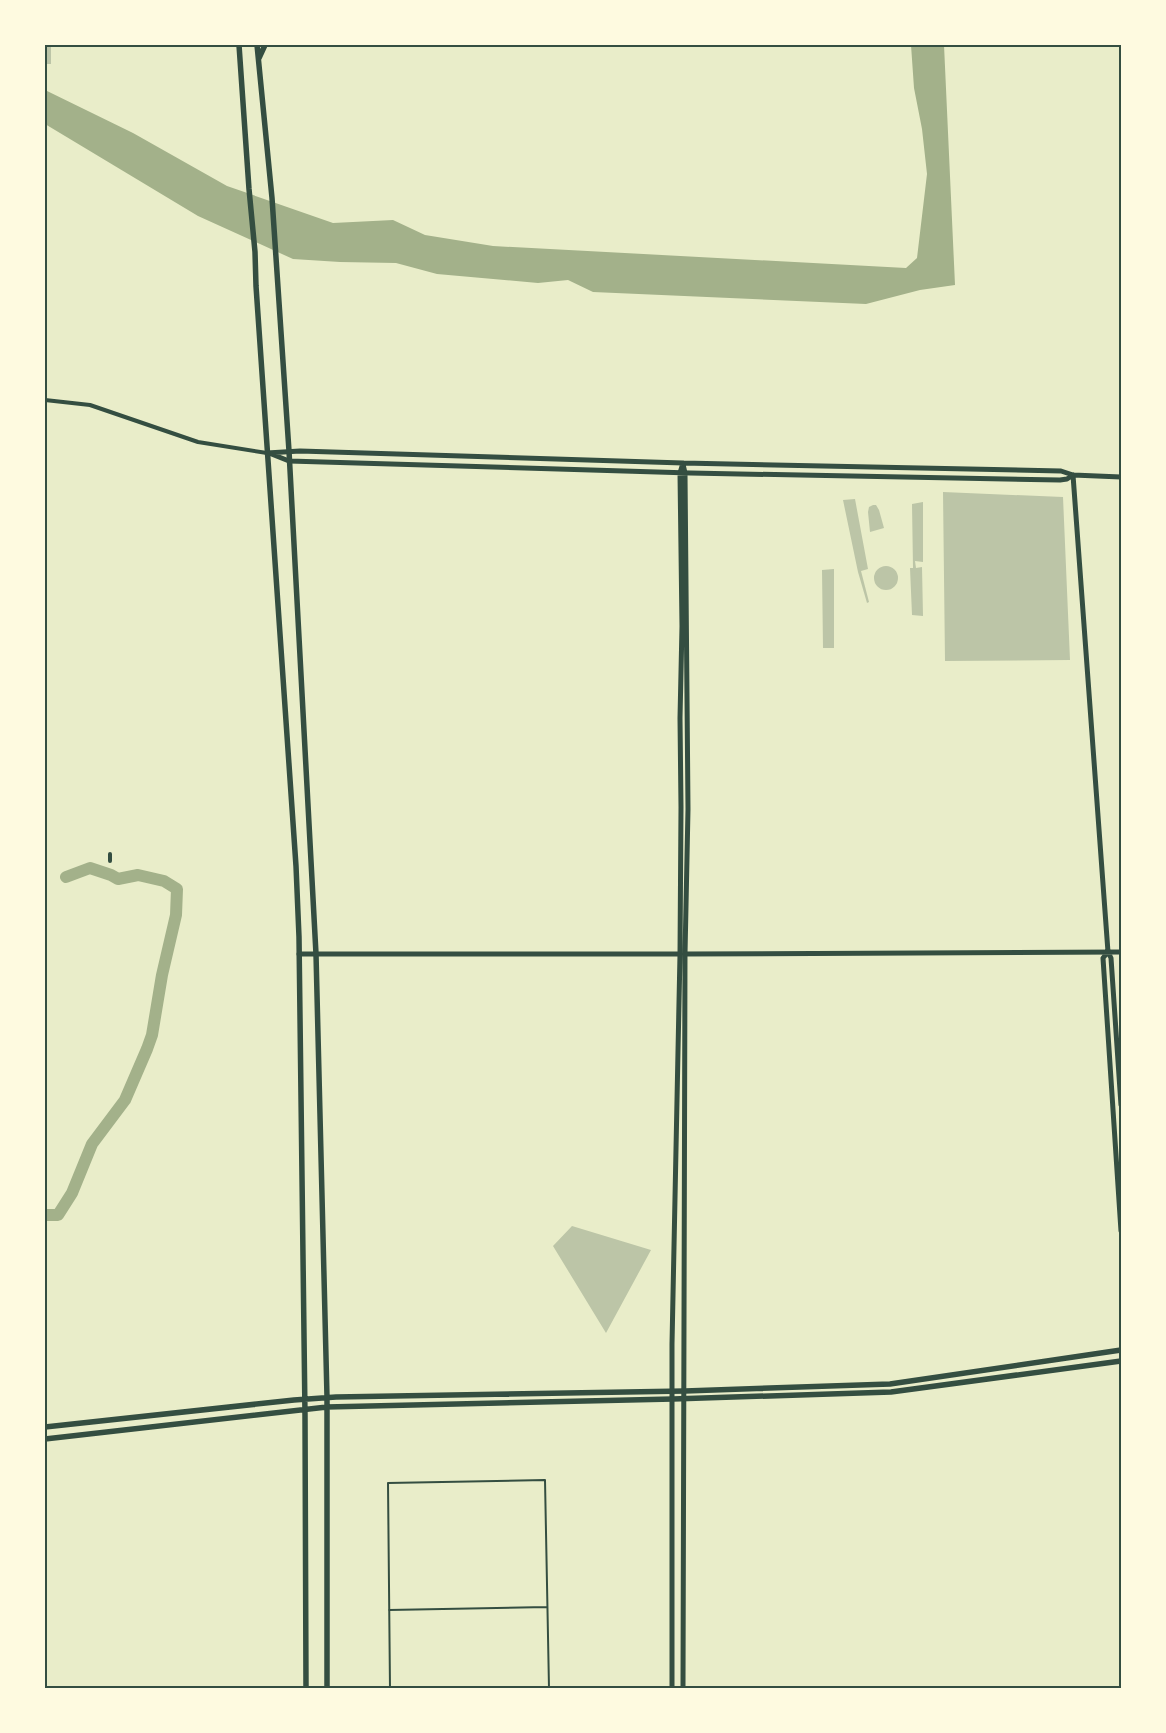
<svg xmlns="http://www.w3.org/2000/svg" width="1166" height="1733" viewBox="0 0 1166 1733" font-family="'PT Sans',sans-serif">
<rect width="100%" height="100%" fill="#e9edc9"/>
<path fill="#a3b18a" d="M 911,45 L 944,45 L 955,285 L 920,290 L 866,304 L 593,292 L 568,280 L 538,283 L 437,274 L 396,263 L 340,262 L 293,259 L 198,216 L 45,124 L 45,90 L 133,133 L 227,186 L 333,223 L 393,220 L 425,235 L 493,246 L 906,268 L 917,258 L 927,174 L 922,129 L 914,88 Z"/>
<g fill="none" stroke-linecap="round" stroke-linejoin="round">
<path stroke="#a3b18a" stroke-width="12" d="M 45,1215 L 58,1215 L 72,1193 L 92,1144 L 125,1100 L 147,1049 L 152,1035 L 162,975 L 176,915 L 177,889 L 164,881 L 138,875 L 118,879 L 111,875 L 90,868 L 66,877"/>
</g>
<path fill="#bcc5a7" d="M 45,45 L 51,45 L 51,64 L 45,64 Z
M 943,492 L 1063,497 L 1070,660 L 945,661 Z
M 855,499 L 868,569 L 861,571 L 869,602 L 867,603 L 858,572 L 843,500 Z
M 923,502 L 923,562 L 915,561 L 916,568 L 922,567 L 923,616 L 912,615 L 910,568 L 913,568 L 912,504 Z
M 873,505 L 876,505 L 879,510 L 884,528 L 870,532 L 868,512 L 869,507 Z
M874 578a12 12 0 1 1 24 0a12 12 0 1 1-24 0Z
M 834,569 L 834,648 L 823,648 L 822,570 Z
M 572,1226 L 651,1250 L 606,1333 L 553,1246 Z"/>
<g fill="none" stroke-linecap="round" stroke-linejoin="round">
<path stroke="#344e41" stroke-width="2" d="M 389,1610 L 547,1607
M 390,1688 L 388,1483 L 545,1480 L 549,1688"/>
<path stroke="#344e41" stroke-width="4" d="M 45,400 L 90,405 L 198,442 L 267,453
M 110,854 L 110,861"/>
<path stroke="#344e41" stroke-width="5" d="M 267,453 L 300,451 L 683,463 L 1061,471 L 1073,475 L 1121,477
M 269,453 L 289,461 L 690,473 L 1060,480 L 1067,479 L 1073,475
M 683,464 L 685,473 L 688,809 L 685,954 L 683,1688
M 1073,475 L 1108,952 L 1111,958 L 1121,1105
M 1108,952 L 1103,958 L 1121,1231
M 299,954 L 680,954
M 685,954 L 1121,952
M 672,1688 L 672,1344 L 680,954 L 681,807 L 680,718 L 682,626 L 680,473 L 683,463"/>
<path stroke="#344e41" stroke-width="5.5" d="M 239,45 L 249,189 L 255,252 L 256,286 L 296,866 L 299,937 L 305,1415 L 306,1688
M 257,45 L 272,198 L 289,451 L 316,954 L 327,1397 L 327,1688
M 259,58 L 265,45
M 45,1427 L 294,1400 L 336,1397 L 685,1391 L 890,1384 L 1121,1350
M 45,1439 L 327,1407 L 673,1399 L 891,1392 L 1121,1361"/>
</g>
<rect width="1166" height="1733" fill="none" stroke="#fefae0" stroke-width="92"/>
<rect x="46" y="46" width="1074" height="1641" fill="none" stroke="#344e41" stroke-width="2"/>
</svg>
